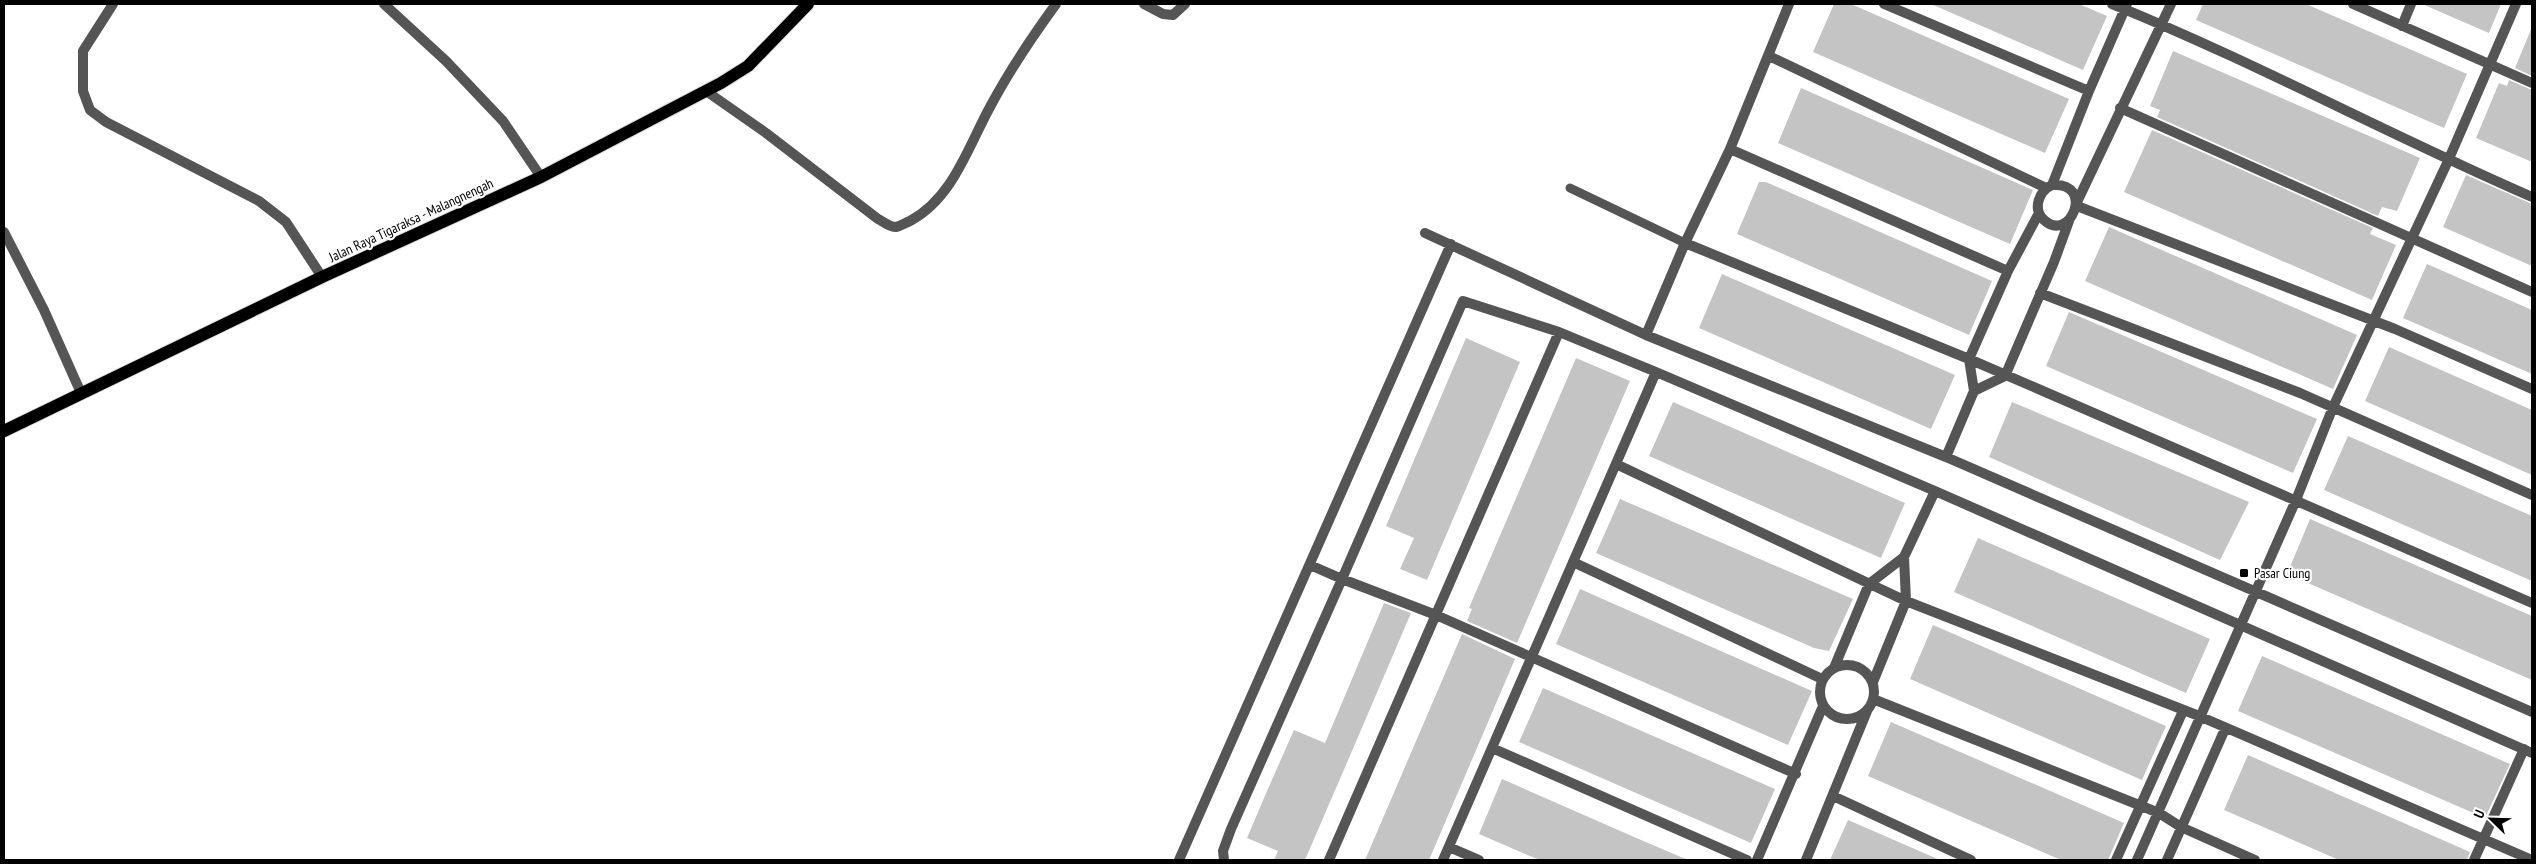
<svg xmlns="http://www.w3.org/2000/svg" width="2536" height="864" viewBox="0 0 2536 864" font-family="'PT Sans Narrow',sans-serif">
<rect width="100%" height="100%" fill="#fff"/>
<path fill="#c4c4c4" d="M 1834,4 L 1851,4 L 2069,99 L 2045,153 L 1813,52 Z
M 1931,4 L 2079,4 L 2107,16 L 2083,70 Z
M 2203,4 L 2306,4 L 2467,74 L 2444,128 L 2196,20 Z
M 2422,4 L 2501,4 L 2489,33 Z
M 2532,27 L 2532,76 L 2515,68 Z
M 2173,51 L 2420,158 L 2397,211 L 2382,207 L 2378,216 L 2157,117 L 2160,110 L 2150,106 Z
M 2509,80 L 2532,90 L 2532,162 L 2476,138 L 2499,83 L 2507,86 Z
M 1801,88 L 2033,190 L 2010,244 L 1778,143 Z
M 2152,130 L 2373,228 L 2370,234 L 2396,245 L 2372,300 L 2124,192 Z
M 2466,175 L 2532,204 L 2532,266 L 2443,227 Z
M 1759,182 L 1766,182 L 1992,281 L 1969,335 L 1737,234 Z
M 2109,227 L 2357,335 L 2333,389 L 2085,281 Z
M 2427,264 L 2532,310 L 2532,374 L 2403,318 Z
M 1722,274 L 1955,375 L 1931,429 L 1699,328 Z
M 2069,312 L 2317,419 L 2293,473 L 2046,366 Z
M 1466,338 L 1520,362 L 1427,580 L 1400,569 L 1414,538 L 1386,526 Z
M 2389,347 L 2532,410 L 2532,475 L 2365,401 Z
M 1576,358 L 1630,381 L 1517,643 L 1467,621 L 1472,609 L 1469,608 Z
M 1673,402 L 1905,503 L 1881,558 L 1649,456 Z
M 2012,402 L 2249,502 L 2220,560 L 1989,457 Z
M 2348,436 L 2532,516 L 2532,581 L 2324,490 Z
M 1620,499 L 1853,599 L 1829,651 L 1814,648 L 1596,553 Z
M 2310,519 L 2532,616 L 2532,680 L 2287,574 Z
M 1978,538 L 2210,639 L 2186,693 L 1954,592 Z
M 1580,589 L 1812,691 L 1788,745 L 1556,644 Z
M 1384,603 L 1411,613 L 1358,737 L 1305,860 L 1274,860 L 1278,851 L 1247,838 L 1267,791 L 1294,730 L 1325,743 Z
M 1933,625 L 2166,726 L 2142,780 L 1910,679 Z
M 1462,634 L 1515,659 L 1462,783 L 1429,860 L 1365,860 Z
M 2262,656 L 2510,764 L 2485,818 L 2238,711 Z
M 1543,688 L 1775,789 L 1751,843 L 1519,742 Z
M 1891,722 L 2124,823 L 2108,860 L 2061,860 L 1868,776 Z
M 2248,755 L 2470,852 L 2467,860 L 2339,860 L 2224,810 Z
M 1502,779 L 1641,840 L 1688,860 L 1540,860 L 1525,854 L 1479,834 Z
M 1848,820 L 1940,860 L 1830,860 Z"/>
<g fill="none" stroke-linecap="round" stroke-linejoin="round">
<defs>
<path id="primary" d="M 4,431 L 322,277 L 541,177 L 721,83 L 748,66 L 808,4"/>
</defs>
<use href="#primary" stroke="#dbdbdb" stroke-width="14"/>
<path stroke="#555" stroke-width="9" d="M 1570,188 L 1685,243"/>
<path stroke="#555" stroke-width="10" d="M 113,4 L 83,51 L 83,91 L 90,110 L 106,122 L 259,201 L 286,222 L 322,277
M 384,4 L 446,61 L 503,121 L 541,177
M 1144,4 L 1163,14 L 1173,15 L 1185,4
M 1884,4 L 2089,91
M 2112,4 C 2255,62 2391,136 2532,197
M 2353,4 L 2532,83
M 2402,26 L 2411,4
M 1769,56 L 2046,188
M 706,91 L 766,133 L 878,219 C 884,222 889,227 896,227 C 901,226 905,223 910,221 C 953,198 968,147 990,107 C 1009,71 1032,37 1056,4
M 2120,108 L 2532,292
M 1730,149 L 2008,271
M 2052,185 C 2096,182 2070,244 2044,220 C 2032,209 2039,191 2052,185 L 2089,91 L 2127,4
M 2077,202 L 2171,4
M 2077,206 L 2395,329 L 2532,389
M 4,232 L 44,310 L 81,393
M 1425,233 L 1646,335 L 1946,457 L 2532,712
M 1685,243 L 1969,359 L 2532,603
M 2040,293 L 2300,393 L 2532,495
M 1646,335 L 1685,243 L 1730,149 L 1789,4
M 1974,391 L 2005,376 L 2054,262 L 2069,221
M 1946,457 L 1974,391 L 1969,359 L 2008,271 L 2039,213
M 1616,464 L 1906,601 L 2199,716 L 2532,860
M 1573,562 L 1822,679
M1820 692a27 27 0 1 1 54 0a27 27 0 1 1-54 0Z
M 1834,668 L 1869,584 L 1904,557
M 1873,682 L 1906,601 L 1904,557 L 1935,491
M 1873,699 L 2159,813 L 2181,827 L 2255,860
M 1492,748 L 1747,860
M 1796,774 L 1436,615 L 1342,579 L 1463,301 L 1559,332 L 1656,372 L 1935,491 L 2532,753
M 1833,796 L 1971,860
M 1449,847 L 1479,860
M 1179,860 L 1451,244
M 1224,860 L 1223,851 L 1231,829 L 1342,579 L 1310,565
M 1329,860 L 1559,332
M 1443,860 L 1656,372
M 1757,860 L 1823,706
M 1806,860 L 1867,711
M 2116,860 L 2183,711
M 2137,860 L 2296,500 L 2333,407 L 2448,161 L 2516,4
M 2167,860 L 2225,729
M 2474,860 L 2524,749"/>
<use href="#primary" stroke="#000" stroke-width="12"/>
</g>
<rect fill="#000" stroke="#fff" stroke-width="2" x="2239" y="568" width="10" height="10" rx="2.5"/>
<g text-anchor="middle" stroke-width="4.5" stroke-linejoin="round" paint-order="stroke">
<g font-size="14" fill="#000" stroke="#fff">
<text transform="translate(411 220) rotate(-25)" y="5">Jalan Raya Tigaraksa - Malangnengah</text>
</g>
<g font-size="14" fill="#000" stroke="#fff" text-anchor="start">
<text x="2254" y="578">Pasar Ciung</text>
</g>
</g>
<rect width="2536" height="864" fill="none" stroke="#000000" stroke-width="10"/>
<g transform="translate(2491 819) rotate(293)" stroke="#ffffff" stroke-width="4" paint-order="stroke">
<path d="M0-4L9 19L0 12L-9 19Z" fill="#000000"/>
<text y="-8" font-size="14" font-weight="bold" text-anchor="middle" fill="#000000">U</text>
</g>
</svg>
